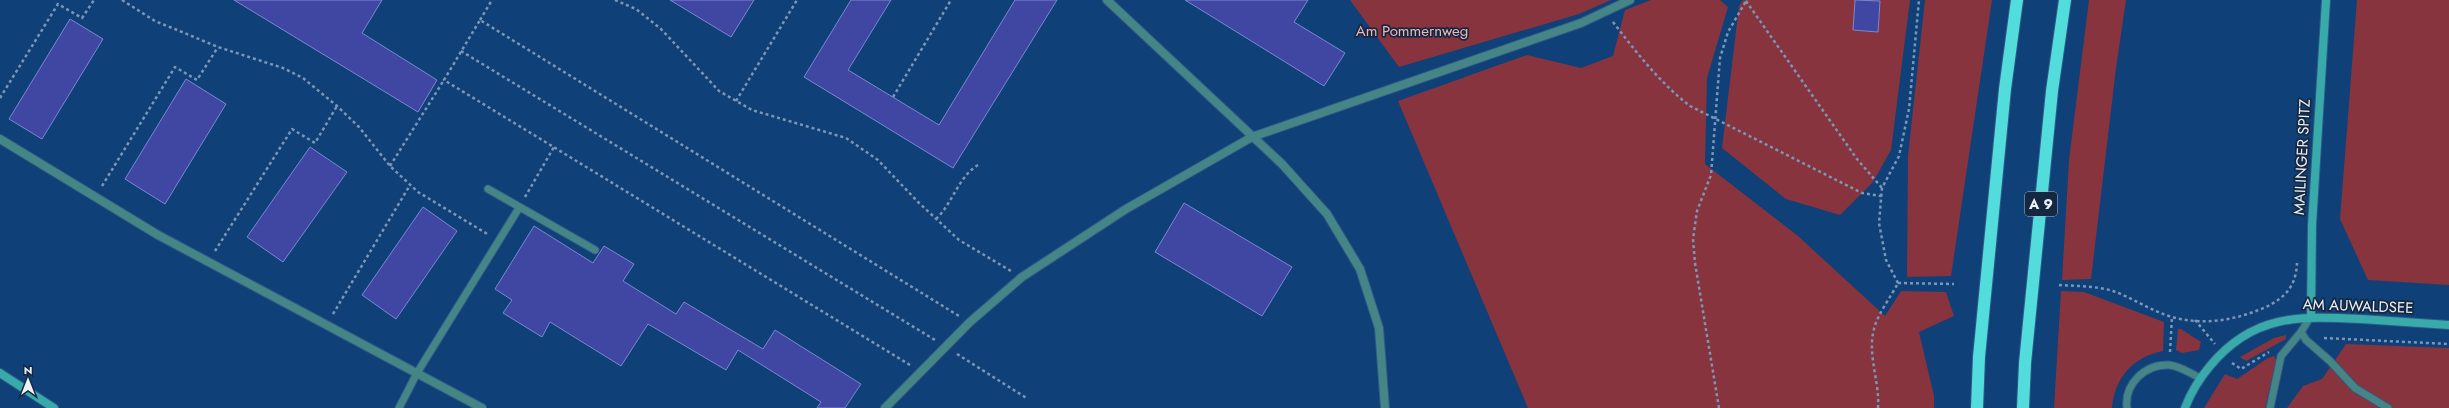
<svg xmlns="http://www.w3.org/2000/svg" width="2449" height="408" viewBox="0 0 2449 408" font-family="Jost,sans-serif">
<rect width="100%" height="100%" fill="#0f4077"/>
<path fill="#87343f" d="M 1350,0 L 1611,0 L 1579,14 L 1399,67 Z
M 1651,0 L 1720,0 L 1728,7 L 1707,78 L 1705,164 L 1798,236 L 1885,316 L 1901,291 L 1946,292 L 1954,316 L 1919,332 L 1934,396 L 1934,408 L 1528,408 L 1398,101 L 1527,55 L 1581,68 L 1613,56 L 1625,10 Z
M 1743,0 L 1910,0 L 1891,150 L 1873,182 L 1840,215 L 1786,199 L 1722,148 L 1739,6 Z
M 1925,0 L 1992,0 L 1951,276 L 1907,277 L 1908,156 Z
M 2089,0 L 2126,0 L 2116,68 L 2091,279 L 2062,280 L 2069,160 Z
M 2357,0 L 2449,0 L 2449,285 L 2368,280 L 2340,219 Z
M 2061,291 L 2084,292 L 2164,322 L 2163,351 C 2133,357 2115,377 2112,408 L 2054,408 Z
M 2178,329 L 2181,329 L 2201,342 L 2199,350 L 2182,353 L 2176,350 Z
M 2286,335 L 2286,339 L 2246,361 L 2240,357 L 2274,338 Z
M 2346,344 L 2449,348 L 2449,408 L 2287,408 L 2303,386 L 2322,379 Z
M 2274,356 L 2276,360 L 2265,408 L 2204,408 L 2225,374 L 2237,379 L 2268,358 Z"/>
<path fill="#3f47a3" stroke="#7b88cf" d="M 234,0 L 382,0 L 362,33 L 437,80 L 418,112 Z
M 670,0 L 754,0 L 731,37 Z
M 851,0 L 891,0 L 848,70 L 939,125 L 1015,0 L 1057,0 L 953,168 L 804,77 Z
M 1185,0 L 1308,0 L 1294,22 L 1345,53 L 1324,86 Z
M 1855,0 L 1880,1 L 1878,32 L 1853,30 Z
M 70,19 L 103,39 L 42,139 L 9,119 Z
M 186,79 L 226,104 L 165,204 L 125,179 Z
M 310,147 L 347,172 L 283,262 L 247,237 Z
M 1184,203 L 1292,267 L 1262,316 L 1155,252 Z
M 423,207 L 457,231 L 396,319 L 362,295 Z
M 534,226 L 593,263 L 604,246 L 634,264 L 623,281 L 676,314 L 684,302 L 763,349 L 775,330 L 861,384 L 845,408 L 817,408 L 821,402 L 738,350 L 726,370 L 648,324 L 621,366 L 550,322 L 542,337 L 503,313 L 512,300 L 495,289 Z"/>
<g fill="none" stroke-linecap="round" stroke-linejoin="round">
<defs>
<path id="lane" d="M 488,189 L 595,250
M 2301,332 L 2306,340 L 2330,361 L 2355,388 L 2388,408
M 399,408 L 417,373 L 519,208
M 2127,408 C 2124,384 2145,364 2169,365 C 2180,366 2190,373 2200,378
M 2270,408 L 2281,356 L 2301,332 L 2311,316"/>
<path id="street" d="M 1107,0 L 1282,164 L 1327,214 L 1360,269 L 1379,328 L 1385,408
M 0,139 L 158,235 L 482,408
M 885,408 L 970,322 L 1022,277 L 1126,209 L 1252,137 L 1581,23 L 1630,0"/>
<path id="secondary" d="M 2311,316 L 2312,225 L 2326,0
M 0,373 L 54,408
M 2185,408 C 2191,392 2199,379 2210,366 C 2253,314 2299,316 2361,319 C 2390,321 2420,323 2449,325"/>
<path id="highway" d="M 1977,408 L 1979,357 L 2005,89 L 2017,0
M 2023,408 L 2025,363 L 2052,91 L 2065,0"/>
</defs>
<use href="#lane" stroke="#2e5989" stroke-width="9"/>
<use href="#street" stroke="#2e5989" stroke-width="10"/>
<use href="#secondary" stroke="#2e5989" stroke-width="10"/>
<use href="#highway" stroke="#2e5989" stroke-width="14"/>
<path stroke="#7c97b6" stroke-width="2.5" stroke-dasharray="3 3" stroke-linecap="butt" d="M 122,0 L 155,21 L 182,32 L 218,47 L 283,68 L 303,78 L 337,106 L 359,127 L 390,166 L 418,192 L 489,235
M 615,0 L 636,9 L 661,29 L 719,91 L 752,110 L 846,138 L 878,160 L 918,202 L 959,240 L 1011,271
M 1746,1 L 1857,159 L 1882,188
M 480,20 L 492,0
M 1613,22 C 1636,52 1660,83 1690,106 L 1862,193 L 1881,196
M 461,51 L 935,340
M 893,97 L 951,0
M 0,98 L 58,4 L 82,18 L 94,0
M 736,101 L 797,0
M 390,166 L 444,80
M 102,186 L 175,67 L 197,80 L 218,47
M 525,197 L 554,147
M 936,219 C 953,203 958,177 978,165
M 215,251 L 292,129 L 315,143 L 337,106
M 1898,283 L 1886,260 L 1879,223 L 1882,188 L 1899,156 L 1909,109 L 1919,0
M 1898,283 L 1954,284
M 2059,285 C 2077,286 2096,286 2113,291 C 2133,298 2151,311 2172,317 C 2204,326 2236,320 2266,307 C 2286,297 2296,286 2297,263
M 333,314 L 410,185
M 2195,320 L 2215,344
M 2324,338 L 2449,344
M 2170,352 L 2172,317
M 957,354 L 1028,399
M 2232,363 L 2241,369 L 2269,352
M 910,365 L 444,80 L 480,20 L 959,316
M 1719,408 L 1695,263 L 1693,239 L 1697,211 L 1711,175 L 1720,58 L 1728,32 L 1746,1
M 1878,408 C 1880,382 1867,355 1874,329 C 1877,315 1892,295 1898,283"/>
<use href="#lane" stroke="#458585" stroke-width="7"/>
<use href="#street" stroke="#458585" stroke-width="8"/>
<use href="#secondary" stroke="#39aaaa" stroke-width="8"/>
<use href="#highway" stroke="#52dcdc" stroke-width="12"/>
</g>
<g text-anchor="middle" stroke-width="3.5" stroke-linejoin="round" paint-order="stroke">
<rect fill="#142841" stroke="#abb5c1" stroke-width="1" x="2025" y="192" width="32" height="24" rx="3"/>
<g font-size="14" font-weight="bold" fill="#ecf1f8">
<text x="2041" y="209">A 9</text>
</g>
<g font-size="15" fill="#f1b5b8" stroke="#142841">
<text x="1412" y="36">Am Pommernweg</text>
</g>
<g font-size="15" fill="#ecf1f8" stroke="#142841">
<text transform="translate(2302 157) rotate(-87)" y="5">MAILINGER SPITZ</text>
<text transform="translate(2358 306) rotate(2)" y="5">AM AUWALDSEE</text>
</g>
</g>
<g transform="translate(28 380)" stroke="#142841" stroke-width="3" paint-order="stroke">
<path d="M0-3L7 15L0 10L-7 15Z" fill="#ecf1f8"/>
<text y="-6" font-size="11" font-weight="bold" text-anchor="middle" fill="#ecf1f8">N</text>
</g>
</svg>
